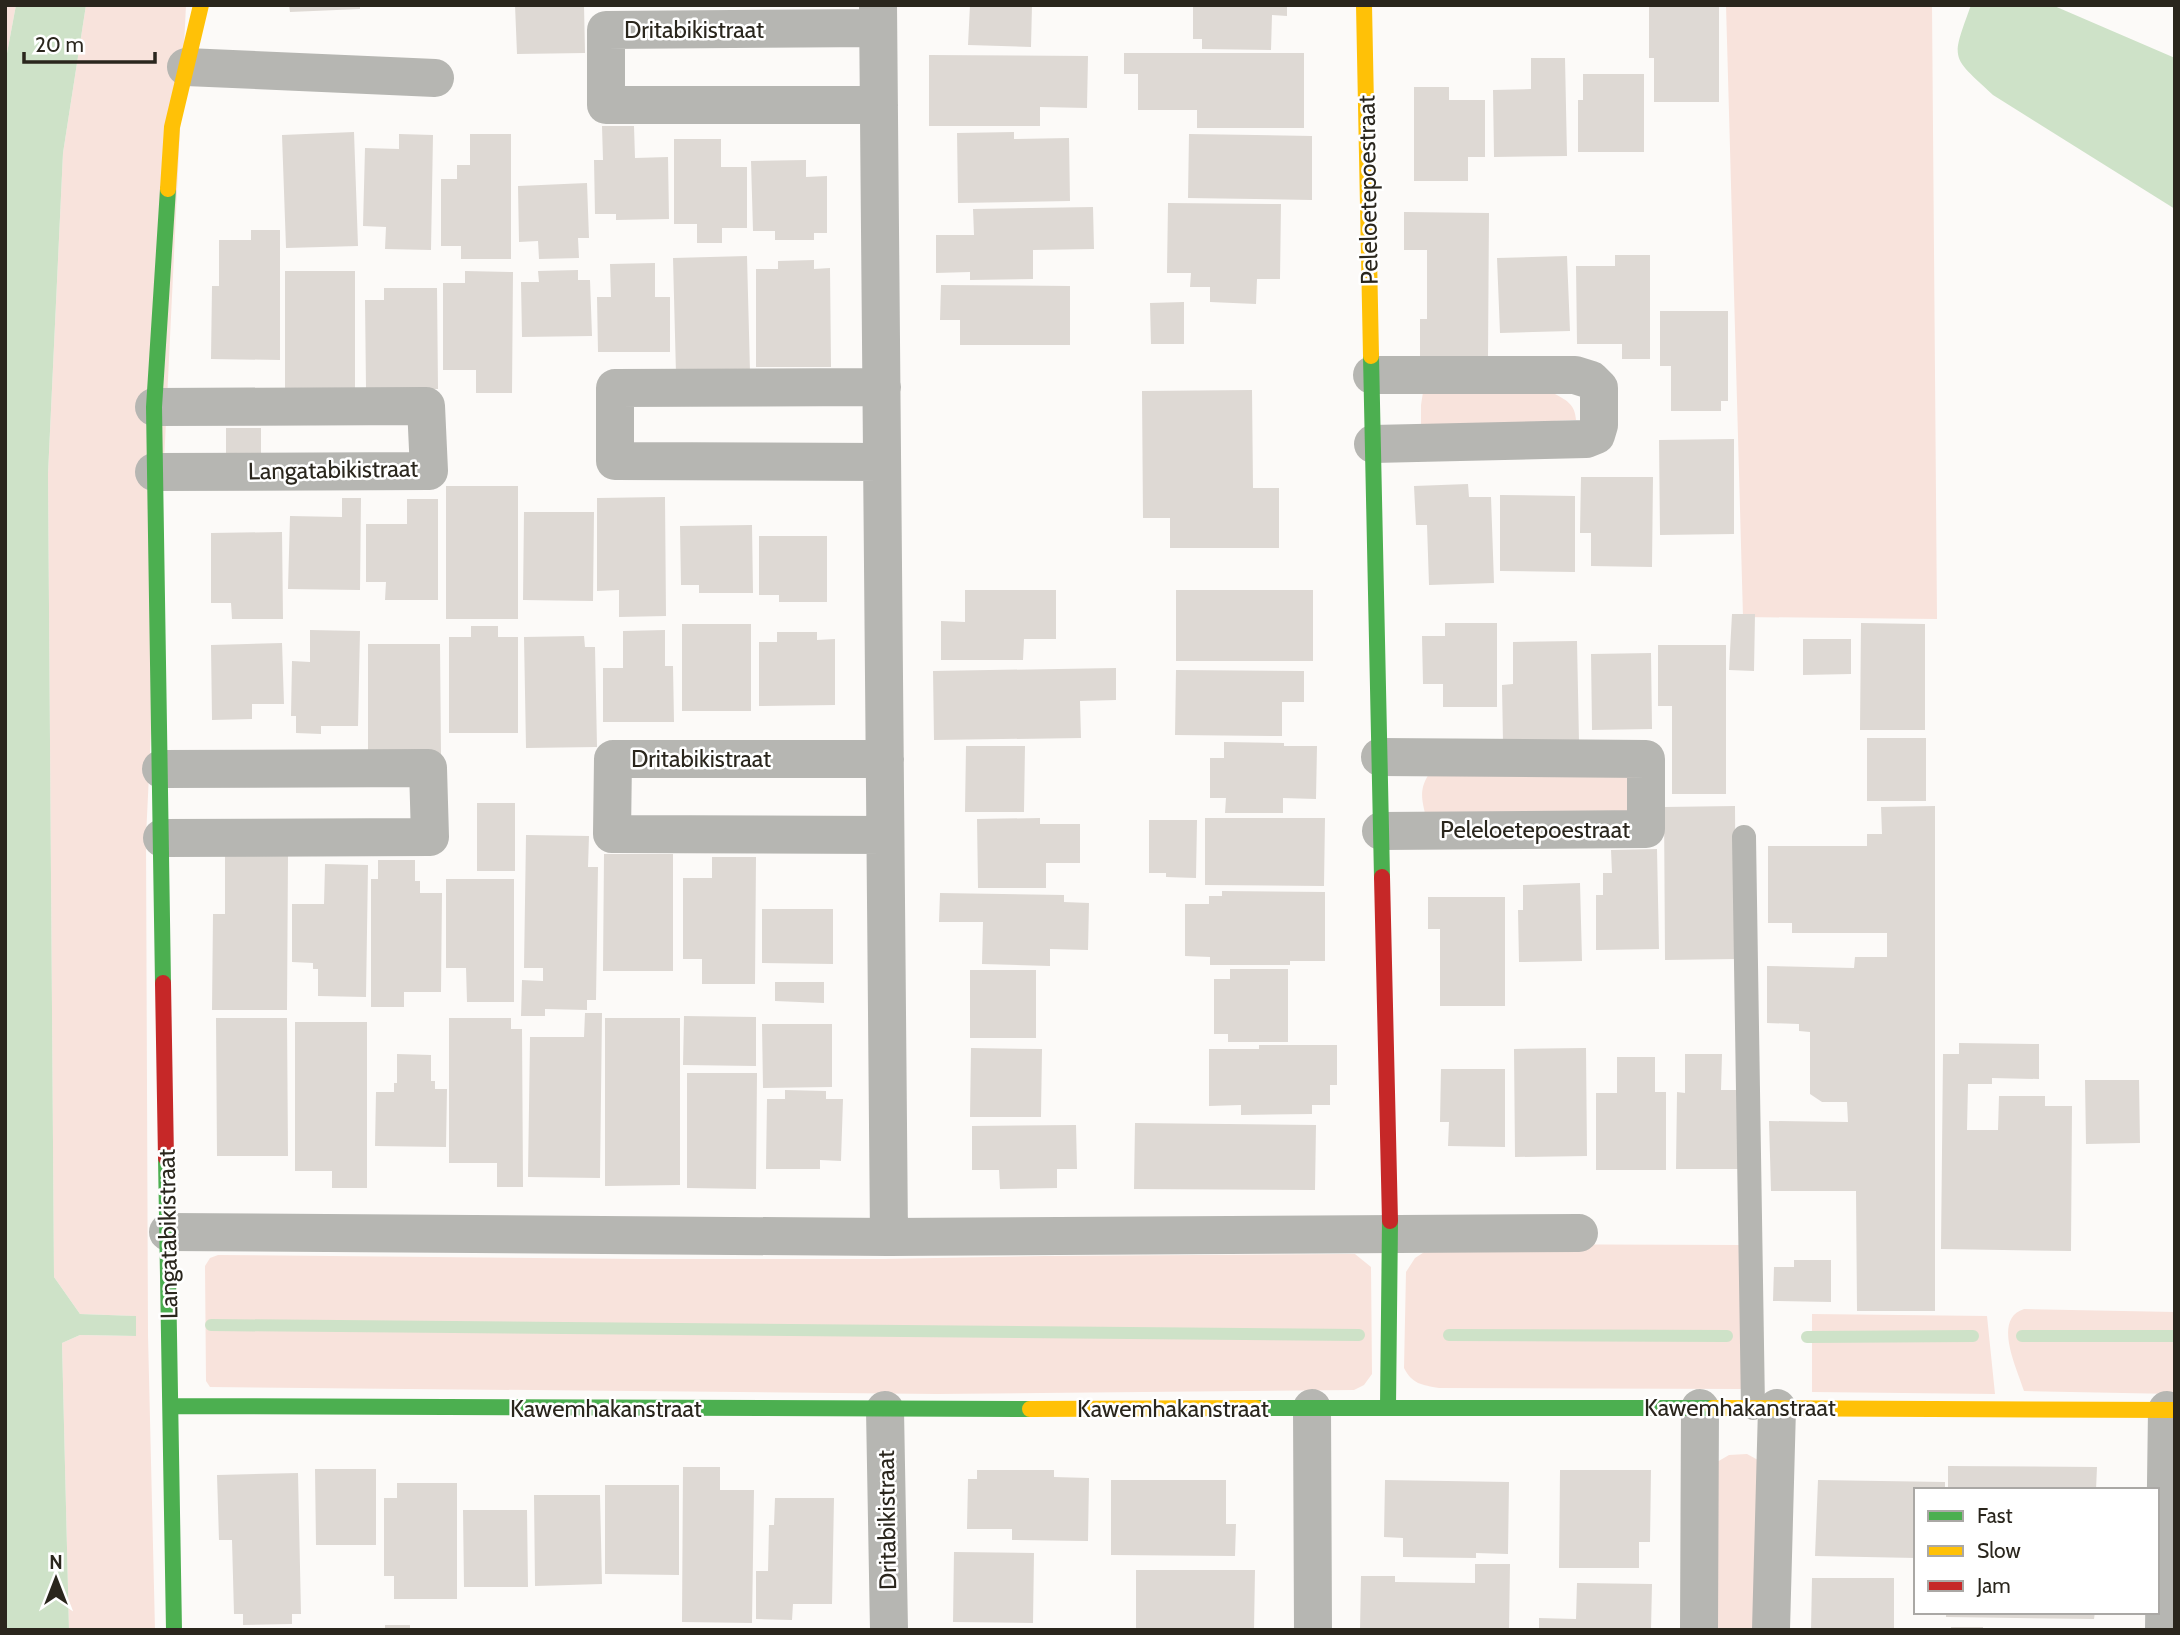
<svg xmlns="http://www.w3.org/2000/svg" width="2180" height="1635" viewBox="0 0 2180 1635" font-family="Cabin,sans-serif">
<rect width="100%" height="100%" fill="#fcfaf8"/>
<path fill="#f8e3dc" d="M 5,5 L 16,5 L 5,64 Z
M 86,5 L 186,5 L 146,837 L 148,1335 L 155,1630 L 69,1630 L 62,1343 L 80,1335 L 136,1336 L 135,1316 L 80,1314 L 54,1277 L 48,474 L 63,153 Z
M 1726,5 L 1932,5 L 1937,619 L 1743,617 Z
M 1423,392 L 1555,394 C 1568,401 1575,405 1576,420 L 1421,427 L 1421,405 Z
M 1431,771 L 1635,777 L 1638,815 L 1426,817 C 1421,797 1419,788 1431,771 Z
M 1448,1244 L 1743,1245 L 1742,1389 L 1439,1388 C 1422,1385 1412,1384 1404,1368 L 1406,1272 L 1415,1258 L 1429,1249 Z
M 1343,1254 L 1355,1254 L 1371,1267 L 1372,1374 L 1364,1385 L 1354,1390 L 937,1394 L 210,1387 L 206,1381 L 205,1266 L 210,1258 L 218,1255 L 640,1259 L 883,1259 L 1045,1256 Z
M 2024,1309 L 2175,1312 L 2175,1394 L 2024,1391 C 2017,1368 1992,1319 2024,1309 Z
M 1812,1314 L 1987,1316 L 1995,1394 L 1812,1392 Z
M 1747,1454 L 1758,1460 L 1759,1630 L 1707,1630 L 1717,1462 L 1729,1455 Z"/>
<path fill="#cee2c8" d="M 16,5 L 86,5 L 63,153 L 48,474 L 54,1277 L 80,1314 L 136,1316 L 136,1336 L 80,1335 L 62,1343 L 69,1630 L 5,1630 L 5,64 Z
M 1971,5 L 2052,5 L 2175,58 L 2175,209 L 1993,95 C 1950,55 1951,61 1971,5 Z"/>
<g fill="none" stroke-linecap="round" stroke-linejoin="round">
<path stroke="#cee2c8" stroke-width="12" d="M 211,1325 L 1359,1335
M 1449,1335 L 1727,1336
M 2022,1336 L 2175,1336
M 1807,1337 L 1973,1336"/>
</g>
<path fill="#ded9d4" d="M 289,5 L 360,5 L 360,9 L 290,12 Z
M 515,5 L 584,5 L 585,53 L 517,54 Z
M 970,5 L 1032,5 L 1031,47 L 968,45 Z
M 1193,5 L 1287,5 L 1287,16 L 1272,15 L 1271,50 L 1202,49 L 1202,39 L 1193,39 Z
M 1649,5 L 1719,5 L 1719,102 L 1654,102 L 1654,58 L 1649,58 Z
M 1124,53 L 1304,53 L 1304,128 L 1197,128 L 1197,110 L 1138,110 L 1138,74 L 1124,74 Z
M 929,55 L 1088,56 L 1087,108 L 1040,107 L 1040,126 L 929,126 Z
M 1531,58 L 1565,58 L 1567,156 L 1494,157 L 1493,90 L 1531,89 Z
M 1583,74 L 1644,74 L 1644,152 L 1578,152 L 1578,100 L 1583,100 Z
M 1414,87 L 1449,87 L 1449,100 L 1485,100 L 1485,157 L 1468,157 L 1468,181 L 1414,181 Z
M 602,126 L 634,126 L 635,158 L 668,157 L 669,219 L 616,220 L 616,214 L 595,214 L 594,160 L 603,160 Z
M 354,132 L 358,246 L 286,248 L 282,135 Z
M 1014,132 L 1014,139 L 1069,138 L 1070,201 L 958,203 L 957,133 Z
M 399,134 L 433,135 L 431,250 L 385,249 L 386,227 L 363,226 L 365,148 L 399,149 Z
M 470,134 L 511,134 L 511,259 L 461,259 L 461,246 L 441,246 L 441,179 L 457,179 L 457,165 L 470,165 Z
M 1189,134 L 1312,136 L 1312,200 L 1188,198 Z
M 674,139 L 721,139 L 721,167 L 747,167 L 747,228 L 722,228 L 722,243 L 697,243 L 697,224 L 674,224 Z
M 806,160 L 806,177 L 827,176 L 827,233 L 814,233 L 814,240 L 775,240 L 775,231 L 753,231 L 751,161 Z
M 587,183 L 589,238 L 578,238 L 579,258 L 539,259 L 538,241 L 519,242 L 518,186 Z
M 1168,203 L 1281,204 L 1280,279 L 1257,279 L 1256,304 L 1210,302 L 1210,287 L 1190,287 L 1191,273 L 1167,273 Z
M 1093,207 L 1094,249 L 1033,250 L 1033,279 L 970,280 L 970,272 L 936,273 L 936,235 L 974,235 L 973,209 Z
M 1404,212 L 1489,213 L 1488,357 L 1420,357 L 1420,319 L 1427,319 L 1427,250 L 1404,250 Z
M 251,230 L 280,230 L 280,360 L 211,359 L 212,286 L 219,286 L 219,240 L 251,240 Z
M 1615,255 L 1650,255 L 1650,359 L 1622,359 L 1622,344 L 1577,344 L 1576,266 L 1615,266 Z
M 747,256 L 750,372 L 676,374 L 673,258 Z
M 1567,256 L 1570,331 L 1500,333 L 1497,258 Z
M 814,260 L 814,269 L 830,268 L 831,367 L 756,367 L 756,269 L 778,269 L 778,261 Z
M 655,263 L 655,297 L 670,297 L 670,352 L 598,352 L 597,297 L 611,297 L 610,264 Z
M 578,270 L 578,280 L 590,280 L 592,336 L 522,337 L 521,282 L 539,282 L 538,271 Z
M 285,271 L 355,271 L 355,398 L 285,398 Z
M 465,271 L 513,272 L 512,393 L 476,393 L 476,370 L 443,370 L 443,283 L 465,283 Z
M 941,285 L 1070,286 L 1070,345 L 960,345 L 960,320 L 940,320 Z
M 384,288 L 437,288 L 438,389 L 366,389 L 365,300 L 384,300 Z
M 1184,302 L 1184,344 L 1151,344 L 1150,303 Z
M 1660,311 L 1728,311 L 1728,401 L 1721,401 L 1721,411 L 1671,411 L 1671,366 L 1660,366 Z
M 1252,390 L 1253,488 L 1279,488 L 1279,548 L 1170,548 L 1170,518 L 1143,518 L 1142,391 Z
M 226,428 L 261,428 L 261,458 L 226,459 Z
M 1734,439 L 1734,534 L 1660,535 L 1659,440 Z
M 1581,477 L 1653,477 L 1652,567 L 1591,566 L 1591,533 L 1580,533 Z
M 1468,484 L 1469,497 L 1491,497 L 1494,583 L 1429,585 L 1427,525 L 1416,525 L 1414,486 Z
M 446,486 L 518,486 L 518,619 L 446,619 Z
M 1500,495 L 1575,496 L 1575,572 L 1500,571 Z
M 665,497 L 666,616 L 619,617 L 619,590 L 597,591 L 597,498 Z
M 342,498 L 361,498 L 360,590 L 288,589 L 290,516 L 342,517 Z
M 407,499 L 438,499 L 438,600 L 385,600 L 386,582 L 366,582 L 366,524 L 407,524 Z
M 524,512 L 594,512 L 593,601 L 523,600 Z
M 752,525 L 753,593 L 699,593 L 699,585 L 681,585 L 680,526 Z
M 282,532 L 283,619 L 232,619 L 231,603 L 211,603 L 211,533 Z
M 759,536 L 827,536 L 827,602 L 779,602 L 779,595 L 759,595 Z
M 965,590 L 1056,590 L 1056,639 L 1024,639 L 1023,660 L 941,660 L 941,621 L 965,622 Z
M 1176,590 L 1313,590 L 1313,661 L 1176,661 Z
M 1732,614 L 1755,614 L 1754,671 L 1729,670 Z
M 1445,623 L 1497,623 L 1497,707 L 1443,707 L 1443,684 L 1423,684 L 1422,636 L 1445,636 Z
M 1861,623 L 1925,624 L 1925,730 L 1860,730 Z
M 682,624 L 751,624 L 751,711 L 682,711 Z
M 471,626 L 498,626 L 498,637 L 518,637 L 518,733 L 449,733 L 449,637 L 471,637 Z
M 310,630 L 360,631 L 358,726 L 321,726 L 321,734 L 296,733 L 296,716 L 291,716 L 292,661 L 310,662 Z
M 665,630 L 665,666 L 673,666 L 674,722 L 603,722 L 603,668 L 623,668 L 623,631 Z
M 777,632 L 817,632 L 817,640 L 835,639 L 835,705 L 759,706 L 759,642 L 777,642 Z
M 584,636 L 585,647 L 595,647 L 597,747 L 526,748 L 524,637 Z
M 1803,639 L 1851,639 L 1851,674 L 1803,675 Z
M 1577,641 L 1579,742 L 1503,743 L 1502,685 L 1513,684 L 1513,642 Z
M 282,643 L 284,704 L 252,704 L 252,719 L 212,720 L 211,645 Z
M 368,644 L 440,644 L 441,756 L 368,751 Z
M 1658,645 L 1726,645 L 1726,794 L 1672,794 L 1672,706 L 1658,706 Z
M 1651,653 L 1652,729 L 1592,730 L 1591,654 Z
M 1116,668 L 1116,700 L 1080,701 L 1081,738 L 934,740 L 933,671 Z
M 1176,670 L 1304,671 L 1304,702 L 1282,702 L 1282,736 L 1175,735 Z
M 1867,738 L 1926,738 L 1926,801 L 1867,801 Z
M 1224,742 L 1284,743 L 1284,746 L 1317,746 L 1316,799 L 1283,798 L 1283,813 L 1225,813 L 1226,798 L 1210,798 L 1210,758 L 1224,758 Z
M 966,746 L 1025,746 L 1024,812 L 965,812 Z
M 477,803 L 515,803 L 515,871 L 477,871 Z
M 1735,806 L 1736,959 L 1665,960 L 1664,807 Z
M 1935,806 L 1935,1311 L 1857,1311 L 1856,1191 L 1771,1191 L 1769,1121 L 1848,1122 L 1847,1102 L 1822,1102 L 1810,1094 L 1810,1032 L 1799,1031 L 1799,1024 L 1767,1023 L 1767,966 L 1854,968 L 1855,957 L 1887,957 L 1887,933 L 1792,933 L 1792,923 L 1768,923 L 1768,846 L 1867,846 L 1867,834 L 1882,834 L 1881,807 Z
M 1040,818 L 1040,824 L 1080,824 L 1080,863 L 1046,863 L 1046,888 L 978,888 L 977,819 Z
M 1205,818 L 1325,818 L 1324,886 L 1205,885 Z
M 1149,820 L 1197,820 L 1196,878 L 1166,877 L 1166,873 L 1149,873 Z
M 526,835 L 589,836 L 588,867 L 598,867 L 596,1000 L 587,1000 L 587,1010 L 545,1009 L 545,1016 L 521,1016 L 522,980 L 543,981 L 543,968 L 524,968 Z
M 1657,849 L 1659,949 L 1596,950 L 1596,895 L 1603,895 L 1603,873 L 1612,873 L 1611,850 Z
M 604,854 L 673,854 L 673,971 L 603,971 Z
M 225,855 L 288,856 L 287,1010 L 212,1010 L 213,914 L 225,914 Z
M 712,857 L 756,857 L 755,984 L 702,984 L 702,959 L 683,959 L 683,878 L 712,878 Z
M 378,860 L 415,860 L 415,881 L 420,881 L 420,893 L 442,893 L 441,992 L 404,992 L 404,1007 L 371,1007 L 371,879 L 378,879 Z
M 325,864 L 368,865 L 366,997 L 318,996 L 318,969 L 313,969 L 313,963 L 292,962 L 292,904 L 324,904 Z
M 446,879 L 514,879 L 514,1002 L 467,1002 L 466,968 L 446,968 Z
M 1580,883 L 1582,961 L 1519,962 L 1518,910 L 1523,910 L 1523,885 Z
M 1222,891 L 1325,892 L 1325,961 L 1290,961 L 1290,965 L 1210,965 L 1210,957 L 1185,956 L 1185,904 L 1209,904 L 1209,896 L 1222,896 Z
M 940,893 L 1064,895 L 1064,902 L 1089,903 L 1088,950 L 1050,949 L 1050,966 L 982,964 L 983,922 L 939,922 Z
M 1428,897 L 1505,897 L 1505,1006 L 1440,1006 L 1440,929 L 1428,929 Z
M 762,909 L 833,909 L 833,964 L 762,963 Z
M 1230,969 L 1288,969 L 1288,1042 L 1228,1042 L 1228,1034 L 1214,1034 L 1214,979 L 1230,979 Z
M 970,970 L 1036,970 L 1036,1038 L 970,1038 Z
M 775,982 L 824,982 L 824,1003 L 775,1001 Z
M 585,1013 L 602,1013 L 600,1178 L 528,1177 L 530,1037 L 584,1037 Z
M 684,1016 L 756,1017 L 756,1066 L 683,1065 Z
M 216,1018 L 287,1018 L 288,1156 L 217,1156 Z
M 449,1018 L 511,1018 L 511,1029 L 522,1029 L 523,1187 L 497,1187 L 497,1163 L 449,1163 Z
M 605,1018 L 680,1018 L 680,1185 L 605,1186 Z
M 295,1022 L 367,1022 L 367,1188 L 332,1188 L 332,1171 L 295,1171 Z
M 762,1024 L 832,1024 L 832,1087 L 763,1088 Z
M 1959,1043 L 2039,1044 L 2039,1079 L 1992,1078 L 1992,1084 L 1968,1084 L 1967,1130 L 1998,1130 L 1999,1096 L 2045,1096 L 2045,1106 L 2072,1106 L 2071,1251 L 1941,1249 L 1943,1054 L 1959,1054 Z
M 1259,1045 L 1337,1045 L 1337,1085 L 1330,1085 L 1330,1105 L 1312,1105 L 1312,1114 L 1241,1115 L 1241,1105 L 1209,1106 L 1209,1049 L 1259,1049 Z
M 971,1048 L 1042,1049 L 1041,1117 L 970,1117 Z
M 1586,1048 L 1587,1156 L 1515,1157 L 1514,1049 Z
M 397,1054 L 431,1055 L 431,1081 L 435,1081 L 435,1089 L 447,1089 L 446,1147 L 375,1146 L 376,1092 L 394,1092 L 394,1083 L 397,1083 Z
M 1685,1054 L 1722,1054 L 1721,1090 L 1739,1090 L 1739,1169 L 1676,1169 L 1677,1092 L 1685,1093 Z
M 1617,1057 L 1655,1057 L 1655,1092 L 1666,1092 L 1666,1170 L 1596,1170 L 1596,1093 L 1617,1093 Z
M 1441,1069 L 1505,1069 L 1505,1147 L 1448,1146 L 1449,1122 L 1440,1122 Z
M 687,1073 L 757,1073 L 756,1189 L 687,1188 Z
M 2085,1080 L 2139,1080 L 2140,1143 L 2086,1144 Z
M 785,1090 L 826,1091 L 826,1099 L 843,1099 L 841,1161 L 820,1160 L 820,1169 L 766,1169 L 767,1099 L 785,1099 Z
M 1135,1123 L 1316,1125 L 1315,1190 L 1134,1189 Z
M 1076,1125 L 1077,1169 L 1057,1169 L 1057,1188 L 1000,1189 L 999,1170 L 972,1170 L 972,1126 Z
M 1794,1260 L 1831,1260 L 1831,1302 L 1773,1301 L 1774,1267 L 1794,1267 Z
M 1948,1466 L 2097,1467 L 2096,1490 L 1948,1490 Z
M 683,1467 L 720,1467 L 720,1490 L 754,1490 L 752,1623 L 682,1622 Z
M 315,1469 L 376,1469 L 376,1545 L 316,1545 Z
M 977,1470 L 1054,1470 L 1054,1477 L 1089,1478 L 1088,1541 L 1012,1540 L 1012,1529 L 967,1529 L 968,1479 L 977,1479 Z
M 1560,1470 L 1651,1470 L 1650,1542 L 1639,1542 L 1639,1568 L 1559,1568 Z
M 298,1473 L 301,1614 L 292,1614 L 292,1624 L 243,1625 L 243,1614 L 234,1614 L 232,1540 L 219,1540 L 217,1475 Z
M 1111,1480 L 1226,1480 L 1226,1524 L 1236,1524 L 1235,1556 L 1111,1555 Z
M 1385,1480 L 1509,1482 L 1508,1554 L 1476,1553 L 1476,1558 L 1403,1557 L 1403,1538 L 1384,1537 Z
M 1818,1480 L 1945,1482 L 1945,1490 L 1916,1490 L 1916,1558 L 1815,1556 Z
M 397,1483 L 457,1483 L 457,1599 L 394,1599 L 394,1576 L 384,1576 L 384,1498 L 397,1498 Z
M 605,1485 L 679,1485 L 679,1575 L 605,1574 Z
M 534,1495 L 600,1495 L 602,1584 L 535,1586 Z
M 775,1498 L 834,1498 L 832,1604 L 793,1604 L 792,1620 L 756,1619 L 756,1571 L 768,1571 L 769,1525 L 774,1525 Z
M 463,1510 L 527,1510 L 528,1587 L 464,1587 Z
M 954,1552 L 1034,1553 L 1033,1623 L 953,1622 Z
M 1475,1564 L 1510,1564 L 1509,1630 L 1360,1630 L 1361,1576 L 1395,1576 L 1395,1582 L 1475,1583 Z
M 1136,1570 L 1255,1570 L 1254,1630 L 1136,1630 Z
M 1812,1578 L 1894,1578 L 1894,1630 L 1811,1630 Z
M 1577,1583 L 1652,1584 L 1651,1630 L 1539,1630 L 1539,1618 L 1576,1619 Z
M 1946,1612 L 2095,1612 L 2094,1619 L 1946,1617 Z
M 385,1625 L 410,1625 L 410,1630 L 385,1630 Z
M 1951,1627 L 1983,1627 L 1983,1630 L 1951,1630 Z"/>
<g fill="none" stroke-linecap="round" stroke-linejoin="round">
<path stroke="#b6b6b2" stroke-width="24" d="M 1744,837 L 1753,1408"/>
<path stroke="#b6b6b2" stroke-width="38" d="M 878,5 L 889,1237
M 878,28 L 606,30 L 606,105 L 879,105
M 186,67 L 435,78
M 1372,375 L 1575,375 L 1591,380 L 1599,388 L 1599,425 L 1596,435 L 1586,439 L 1373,444
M 882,387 L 615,388 L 615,461 L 882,462
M 154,407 L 426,406 L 429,471 L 154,472
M 1380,757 L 1646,759 L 1646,829 L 1381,831
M 885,759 L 613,759 L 612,834 L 885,835
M 161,769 L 428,768 L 430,837 L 162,838
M 168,1232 L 889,1237 L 1579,1233
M 1312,1408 L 1313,1630
M 885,1410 L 889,1630
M 1699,1630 L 1700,1408
M 1771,1630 L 1777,1408
M 2164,1630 L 2167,1410"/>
<path stroke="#4caf50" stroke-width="16" d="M 1371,356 L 1382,877
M 163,983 L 154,407 L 168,189
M 166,1158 L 174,1630
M 171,1406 L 1030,1409
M 1388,1407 L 1390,1221
M 1256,1408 L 1713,1408"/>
<path stroke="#ffc107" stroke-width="16" d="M 1364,5 L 1371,356
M 168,189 L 172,127 L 201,5
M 1713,1408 L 2175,1410
M 1030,1409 L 1256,1408"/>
<path stroke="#c62828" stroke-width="16" d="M 1382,877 L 1390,1221
M 163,983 L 166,1158"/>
</g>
<g text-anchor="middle" stroke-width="5" stroke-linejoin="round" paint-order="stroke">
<g font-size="24" fill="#2a261d" stroke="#fff">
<text x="694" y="38">Dritabikistraat</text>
<text transform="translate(1368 190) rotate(-91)" y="8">Peleloetepoestraat</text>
<text transform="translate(333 470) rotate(-1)" y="8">Langatabikistraat</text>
<text x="701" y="767">Dritabikistraat</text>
<text x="1535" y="838">Peleloetepoestraat</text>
<text transform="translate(168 1234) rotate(-91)" y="8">Langatabikistraat</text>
<text x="1740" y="1416">Kawemhakanstraat</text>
<text x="606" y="1417">Kawemhakanstraat</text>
<text x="1173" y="1417">Kawemhakanstraat</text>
<text transform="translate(887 1520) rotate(-91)" y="8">Dritabikistraat</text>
</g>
</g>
<rect width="2180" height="1635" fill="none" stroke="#2a261d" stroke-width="14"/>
<rect x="1914" y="1488" width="245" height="126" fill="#ffffff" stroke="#aaa8a5" stroke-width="2"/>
<rect x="1928" y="1511" width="35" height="10" fill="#4caf50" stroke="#aaa8a5" stroke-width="2"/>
<text x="1977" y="1523" font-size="21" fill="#2a261d">Fast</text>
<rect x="1928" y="1546" width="35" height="10" fill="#ffc107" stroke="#aaa8a5" stroke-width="2"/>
<text x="1977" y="1558" font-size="21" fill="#2a261d">Slow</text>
<rect x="1928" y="1581" width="35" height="10" fill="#c62828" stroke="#aaa8a5" stroke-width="2"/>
<text x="1977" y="1593" font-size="21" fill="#2a261d">Jam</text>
<g transform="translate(56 1579)" stroke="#ffffff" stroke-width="5" paint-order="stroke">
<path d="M0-5L12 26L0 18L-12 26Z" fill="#2a261d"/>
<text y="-10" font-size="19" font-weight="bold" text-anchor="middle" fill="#2a261d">N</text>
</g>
<path d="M24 52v10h131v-10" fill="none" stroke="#2a261d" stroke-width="3.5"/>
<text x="35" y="52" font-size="21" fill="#2a261d" stroke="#ffffff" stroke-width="5" paint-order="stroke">20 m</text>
</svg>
